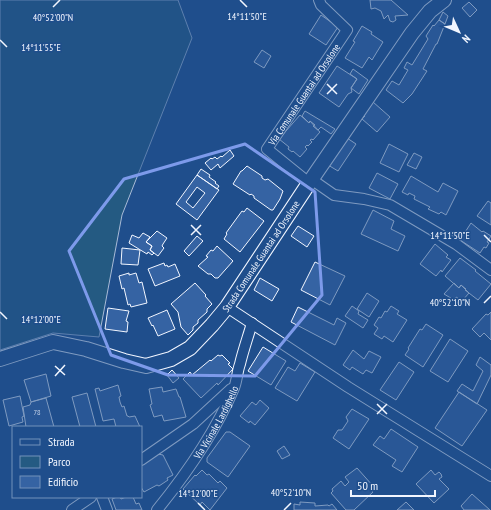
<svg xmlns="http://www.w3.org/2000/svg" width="491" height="510" viewBox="0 0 491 510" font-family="'PT Sans Narrow',sans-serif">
<rect width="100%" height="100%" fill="#1f4e8c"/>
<path fill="#245a82" stroke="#a8bbd7" d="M 0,0 L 178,0 L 192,38 L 122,215 L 99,337 L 53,333 L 0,350 Z"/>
<path fill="#3563a3" stroke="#f2f6ff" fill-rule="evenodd" d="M 370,0 L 391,0 L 408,15 L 395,16 L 396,20 L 393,22 L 390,21 L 388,15 L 384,19 L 381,11 L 375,8 L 371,9 Z
M 469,2 L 477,10 L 470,17 L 462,8 Z
M 443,12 L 448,16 L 445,24 L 439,20 Z
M 321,15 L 338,27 L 326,45 L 309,34 Z
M 439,20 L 445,24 L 437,44 L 436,44 L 423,69 L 427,71 L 412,94 L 403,103 L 386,90 L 392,81 L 399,85 L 408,70 L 404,68 L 407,62 L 412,65 L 428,39 L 426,36 L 433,25 L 434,26 Z
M 362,26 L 372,32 L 371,34 L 383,42 L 372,60 L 369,57 L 362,68 L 345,58 L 355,42 L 353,41 Z
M 262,50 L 271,56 L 264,68 L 254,62 Z
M 337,66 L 357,79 L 351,88 L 352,92 L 348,94 L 339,107 L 319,93 Z
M 353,69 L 368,80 L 359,94 L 351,88 L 357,79 L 350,74 Z
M 373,102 L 390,117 L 377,132 L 362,119 L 365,116 L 362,114 Z
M 305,111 L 335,129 L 331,134 L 321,127 L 318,130 L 310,121 L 309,123 L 302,116 Z
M 300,115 L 309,123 L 310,121 L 315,125 L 313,126 L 320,132 L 313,140 L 312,139 L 310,140 L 312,142 L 308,146 L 307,145 L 305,147 L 307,149 L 300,157 L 293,151 L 292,152 L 288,149 L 289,147 L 279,139 Z
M 347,138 L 356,144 L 338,171 L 328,165 Z
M 389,144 L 408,154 L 399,172 L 380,163 Z
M 230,150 L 234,156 L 220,168 L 218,164 L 211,170 L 205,163 L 211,158 L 212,159 L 215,157 L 217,159 L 221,156 L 222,157 Z
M 414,153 L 422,157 L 416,169 L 407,165 Z
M 247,166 L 262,176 L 262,178 L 265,180 L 268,179 L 283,191 L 280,199 L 273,210 L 271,210 L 254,198 L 254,196 L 251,194 L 250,195 L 233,184 L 241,171 L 242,171 Z
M 201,169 L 210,175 L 209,177 L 216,182 L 215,183 L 219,186 L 217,189 L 197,175 Z
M 377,173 L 398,184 L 390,199 L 369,188 Z
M 197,175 L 219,190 L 197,220 L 176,204 ZM 197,187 L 205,193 L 193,208 L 186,202 Z
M 411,176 L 438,192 L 443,183 L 458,191 L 446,215 L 441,212 L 439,214 L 428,209 L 430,207 L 414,199 L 415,196 L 409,193 L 408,195 L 402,192 Z
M 488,201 L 491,203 L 491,225 L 477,216 Z
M 247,208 L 264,221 L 240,252 L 224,239 L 227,234 L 226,233 L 242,211 L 244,212 Z
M 373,210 L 394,221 L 391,229 L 405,236 L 398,251 L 361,234 Z
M 471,223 L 482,232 L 483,231 L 491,236 L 487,242 L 489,243 L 486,248 L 484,247 L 480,253 L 460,240 Z
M 298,226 L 314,236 L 307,247 L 291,236 Z
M 157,231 L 167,238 L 163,244 L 162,246 L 164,248 L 158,256 L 150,250 L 152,246 L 146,242 Z
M 143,233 L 150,237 L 146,242 L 152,246 L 150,250 L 154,253 L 152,255 L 148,252 L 147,254 L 129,243 L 132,235 L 139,238 Z
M 197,236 L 203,241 L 189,256 L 184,251 Z
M 435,244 L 448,255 L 446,257 L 451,260 L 442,272 L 441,270 L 436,276 L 420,264 Z
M 217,246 L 233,261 L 218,278 L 215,278 L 211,274 L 208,274 L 198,266 L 208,257 L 206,256 L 211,250 L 213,251 Z
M 122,248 L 140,250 L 138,265 L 121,264 Z
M 460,258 L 476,270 L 475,271 L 491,284 L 478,300 L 465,290 L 466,289 L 461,285 L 459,288 L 445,276 Z
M 315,262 L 345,276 L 330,305 L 301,290 Z
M 164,263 L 165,266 L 167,265 L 168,267 L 175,264 L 180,276 L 155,286 L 148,269 Z
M 129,273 L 129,275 L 136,273 L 139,283 L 142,282 L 147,303 L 131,307 L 130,304 L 128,305 L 124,288 L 122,289 L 119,276 Z
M 260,278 L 279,289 L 272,301 L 254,290 Z
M 195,283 L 206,295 L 205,296 L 212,304 L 207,309 L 207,312 L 198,320 L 198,323 L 193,327 L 193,330 L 188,335 L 181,327 L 178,312 L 171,304 Z
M 454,283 L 459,288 L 461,285 L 469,293 L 462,301 L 456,297 L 454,300 L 444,294 Z
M 367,293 L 379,301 L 369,317 L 357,309 Z
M 352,306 L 359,311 L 358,314 L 368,320 L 363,328 L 345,316 Z
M 391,306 L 399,311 L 397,314 L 407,320 L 393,342 L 384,336 L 382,339 L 374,334 L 378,328 L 374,325 L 379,317 L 381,318 L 385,311 L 387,312 Z
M 298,307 L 334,325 L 337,318 L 346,323 L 335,345 L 291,322 Z
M 108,308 L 129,311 L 126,321 L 128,322 L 127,332 L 105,329 Z
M 167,310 L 175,329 L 158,336 L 153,325 L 152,326 L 148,318 Z
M 491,312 L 491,340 L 484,333 L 480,337 L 472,329 L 486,314 L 488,315 Z
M 426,324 L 443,335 L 423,367 L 405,355 L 409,349 L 408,348 L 420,329 L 422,330 Z
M 450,339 L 468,351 L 448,382 L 430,371 Z
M 263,347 L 286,361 L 271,385 L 248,371 Z
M 353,350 L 364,359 L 369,351 L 381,357 L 372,373 L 366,370 L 363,374 L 352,367 L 350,370 L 343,365 Z
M 218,355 L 220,356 L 222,355 L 230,363 L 228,364 L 233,369 L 218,385 L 217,383 L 201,398 L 183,379 L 190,372 L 192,375 L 210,360 L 211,361 Z
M 480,357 L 491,365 L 491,375 L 477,404 L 457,391 L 462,384 L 473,391 L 483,371 L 476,365 Z
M 399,362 L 414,372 L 396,400 L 380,390 Z
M 300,363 L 315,372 L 297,401 L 275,388 L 288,367 L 295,371 Z
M 172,370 L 179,378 L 173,383 L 167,375 Z
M 46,374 L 51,396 L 31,402 L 24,380 Z
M 118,385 L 121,396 L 119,397 L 120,402 L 122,407 L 124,406 L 127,416 L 128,416 L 129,417 L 135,416 L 140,427 L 116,427 L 114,419 L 103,421 L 95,389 L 99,388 L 100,391 Z
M 162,387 L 163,392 L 176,389 L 179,397 L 180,397 L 186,417 L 164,421 L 162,415 L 154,417 L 150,405 L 152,404 L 149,389 Z
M 459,392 L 487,410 L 462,446 L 435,428 Z
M 87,393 L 96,427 L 80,427 L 72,397 Z
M 20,396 L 24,416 L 22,417 L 23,422 L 9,426 L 3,400 Z
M 46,398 L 54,427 L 26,427 L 23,407 L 30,405 L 31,402 Z
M 260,400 L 269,408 L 255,425 L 250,421 L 249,423 L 240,416 L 252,402 L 256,405 Z
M 352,409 L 369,419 L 349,449 L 333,438 L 338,430 L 342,430 L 348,421 L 346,417 Z
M 391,429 L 418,447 L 402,472 L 392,466 L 396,460 L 373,445 L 380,436 L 384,439 Z
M 226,432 L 230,432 L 250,446 L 228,477 L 207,462 L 207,458 Z
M 284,446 L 290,455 L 282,459 L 277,451 Z
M 158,454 L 163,455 L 173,475 L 167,478 L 168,480 L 159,486 L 157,485 L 144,492 L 141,487 L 141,465 Z
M 357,468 L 373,486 L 372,487 L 374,489 L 372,491 L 373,492 L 354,510 L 346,510 L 331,493 L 333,491 L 332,489 L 341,481 L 345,486 L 349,482 L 345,477 Z
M 202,470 L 207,475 L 209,474 L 218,483 L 220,481 L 227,488 L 210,510 L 202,502 L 200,505 L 183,489 L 195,475 L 196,476 Z
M 431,470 L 435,475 L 439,472 L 441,474 L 442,477 L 439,479 L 449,489 L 434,503 L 416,484 Z
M 472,494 L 490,510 L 464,510 L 461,506 Z
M 117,497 L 120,497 L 121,499 L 126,497 L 133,497 L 136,504 L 139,503 L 142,510 L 116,510 L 112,499 Z
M 300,502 L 315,503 L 315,506 L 328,505 L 329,506 L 332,504 L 337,510 L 294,510 L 294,504 L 300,505 Z
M 406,502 L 414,510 L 397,510 Z"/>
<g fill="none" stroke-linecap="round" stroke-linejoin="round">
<defs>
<g id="street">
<path d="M 311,179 L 334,195 L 364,199 L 390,205 L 456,244 L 491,270"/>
<path id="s1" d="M 309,183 L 267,149 L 347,30 L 321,5 L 319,0"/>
<path d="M 227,307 L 348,387 L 491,476"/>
<path d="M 141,460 L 193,424 L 231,389"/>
<path d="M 102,497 L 107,510"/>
<path d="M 72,510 L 91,497"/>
<path id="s2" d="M 157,510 C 187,473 215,433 234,388 C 237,381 237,372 240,364 C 243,351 248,337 252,323"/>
</g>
<g id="secondary">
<path id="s3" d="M 0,359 L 53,342 L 86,349 L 124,361 L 146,366 L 171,359 L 190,348 L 212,325 L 227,307 L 309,183 L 412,33 L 430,11 L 444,0"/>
</g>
</defs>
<use href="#street" stroke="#f2f6ff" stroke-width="12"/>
<use href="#secondary" stroke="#f2f6ff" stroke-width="16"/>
<use href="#street" stroke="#1f4e8c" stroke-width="10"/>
<use href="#secondary" stroke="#1f4e8c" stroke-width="14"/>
</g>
<path d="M0 0H491V510H0ZM 245,144 L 315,192 L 322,295 L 255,376 L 168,375 L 111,355 L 69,251 L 124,179 Z" fill="#1f4e8c" fill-opacity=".55" fill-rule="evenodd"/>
<path fill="none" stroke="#7d9aea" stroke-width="3" stroke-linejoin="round" d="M 245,144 L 315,192 L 322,295 L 255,376 L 168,375 L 111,355 L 69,251 L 124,179 Z"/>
<path fill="none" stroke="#f2f6ff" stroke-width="1.5" d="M 240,0 L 247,7M 53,7 L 60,0M 0,40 L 7,47M 327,84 L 337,94M 327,94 L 337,84M 191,225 L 201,235M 191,235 L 201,225M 484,235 L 491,242M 484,303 L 491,296M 0,312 L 7,319M 55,366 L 65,375M 55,376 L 65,365M 377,404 L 387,414M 377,414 L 387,404M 198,503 L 205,510M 284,510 L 291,503"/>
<g text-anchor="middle" stroke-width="3" stroke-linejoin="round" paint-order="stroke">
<g font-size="8" fill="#c3d1e8">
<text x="37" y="415">78</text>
</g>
<g font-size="10" fill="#f2f6ff" stroke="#1f4e8c">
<text dy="4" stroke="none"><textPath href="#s1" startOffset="120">Via Comunale Guantai ad Orsolone</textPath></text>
<text dy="4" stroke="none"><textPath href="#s3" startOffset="316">Strada Comunale Guantai ad Orsolone</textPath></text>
<text dy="4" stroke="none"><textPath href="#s2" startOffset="106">Via Vicinale Lardighello</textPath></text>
</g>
</g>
<g font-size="10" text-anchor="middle" fill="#f2f6ff" stroke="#1f4e8c" stroke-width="3" stroke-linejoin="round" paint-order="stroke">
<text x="247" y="20">14°11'50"E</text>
<text x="53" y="21">40°52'00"N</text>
<text x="41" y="51">14°11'55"E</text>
<text x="450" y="239">14°11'50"E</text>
<text x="450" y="306">40°52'10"N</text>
<text x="41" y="323">14°12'00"E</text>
<text x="291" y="496">40°52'10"N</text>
<text x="198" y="497">14°12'00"E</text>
</g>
<rect x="12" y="426" width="130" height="72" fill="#1f4e8c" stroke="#7391ba"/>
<rect x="20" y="439" width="20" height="6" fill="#1f4e8c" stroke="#7391ba"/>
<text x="48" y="446" font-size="12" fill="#f2f6ff">Strada</text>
<rect x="20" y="456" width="20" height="12" fill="#245a82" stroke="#7391ba"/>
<text x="48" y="466" font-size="12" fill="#f2f6ff">Parco</text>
<rect x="20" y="476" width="20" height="12" fill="#3563a3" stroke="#7391ba"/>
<text x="48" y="486" font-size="12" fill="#f2f6ff">Edificio</text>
<g transform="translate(459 32) rotate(134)" stroke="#1f4e8c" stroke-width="3" paint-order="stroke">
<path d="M0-3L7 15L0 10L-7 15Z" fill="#f2f6ff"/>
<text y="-6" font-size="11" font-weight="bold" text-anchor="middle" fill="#f2f6ff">N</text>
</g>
<path d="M351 490v6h84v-6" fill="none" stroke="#f2f6ff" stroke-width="2"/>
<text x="357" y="490" font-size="12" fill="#f2f6ff" stroke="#1f4e8c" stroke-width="3" paint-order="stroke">50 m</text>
</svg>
